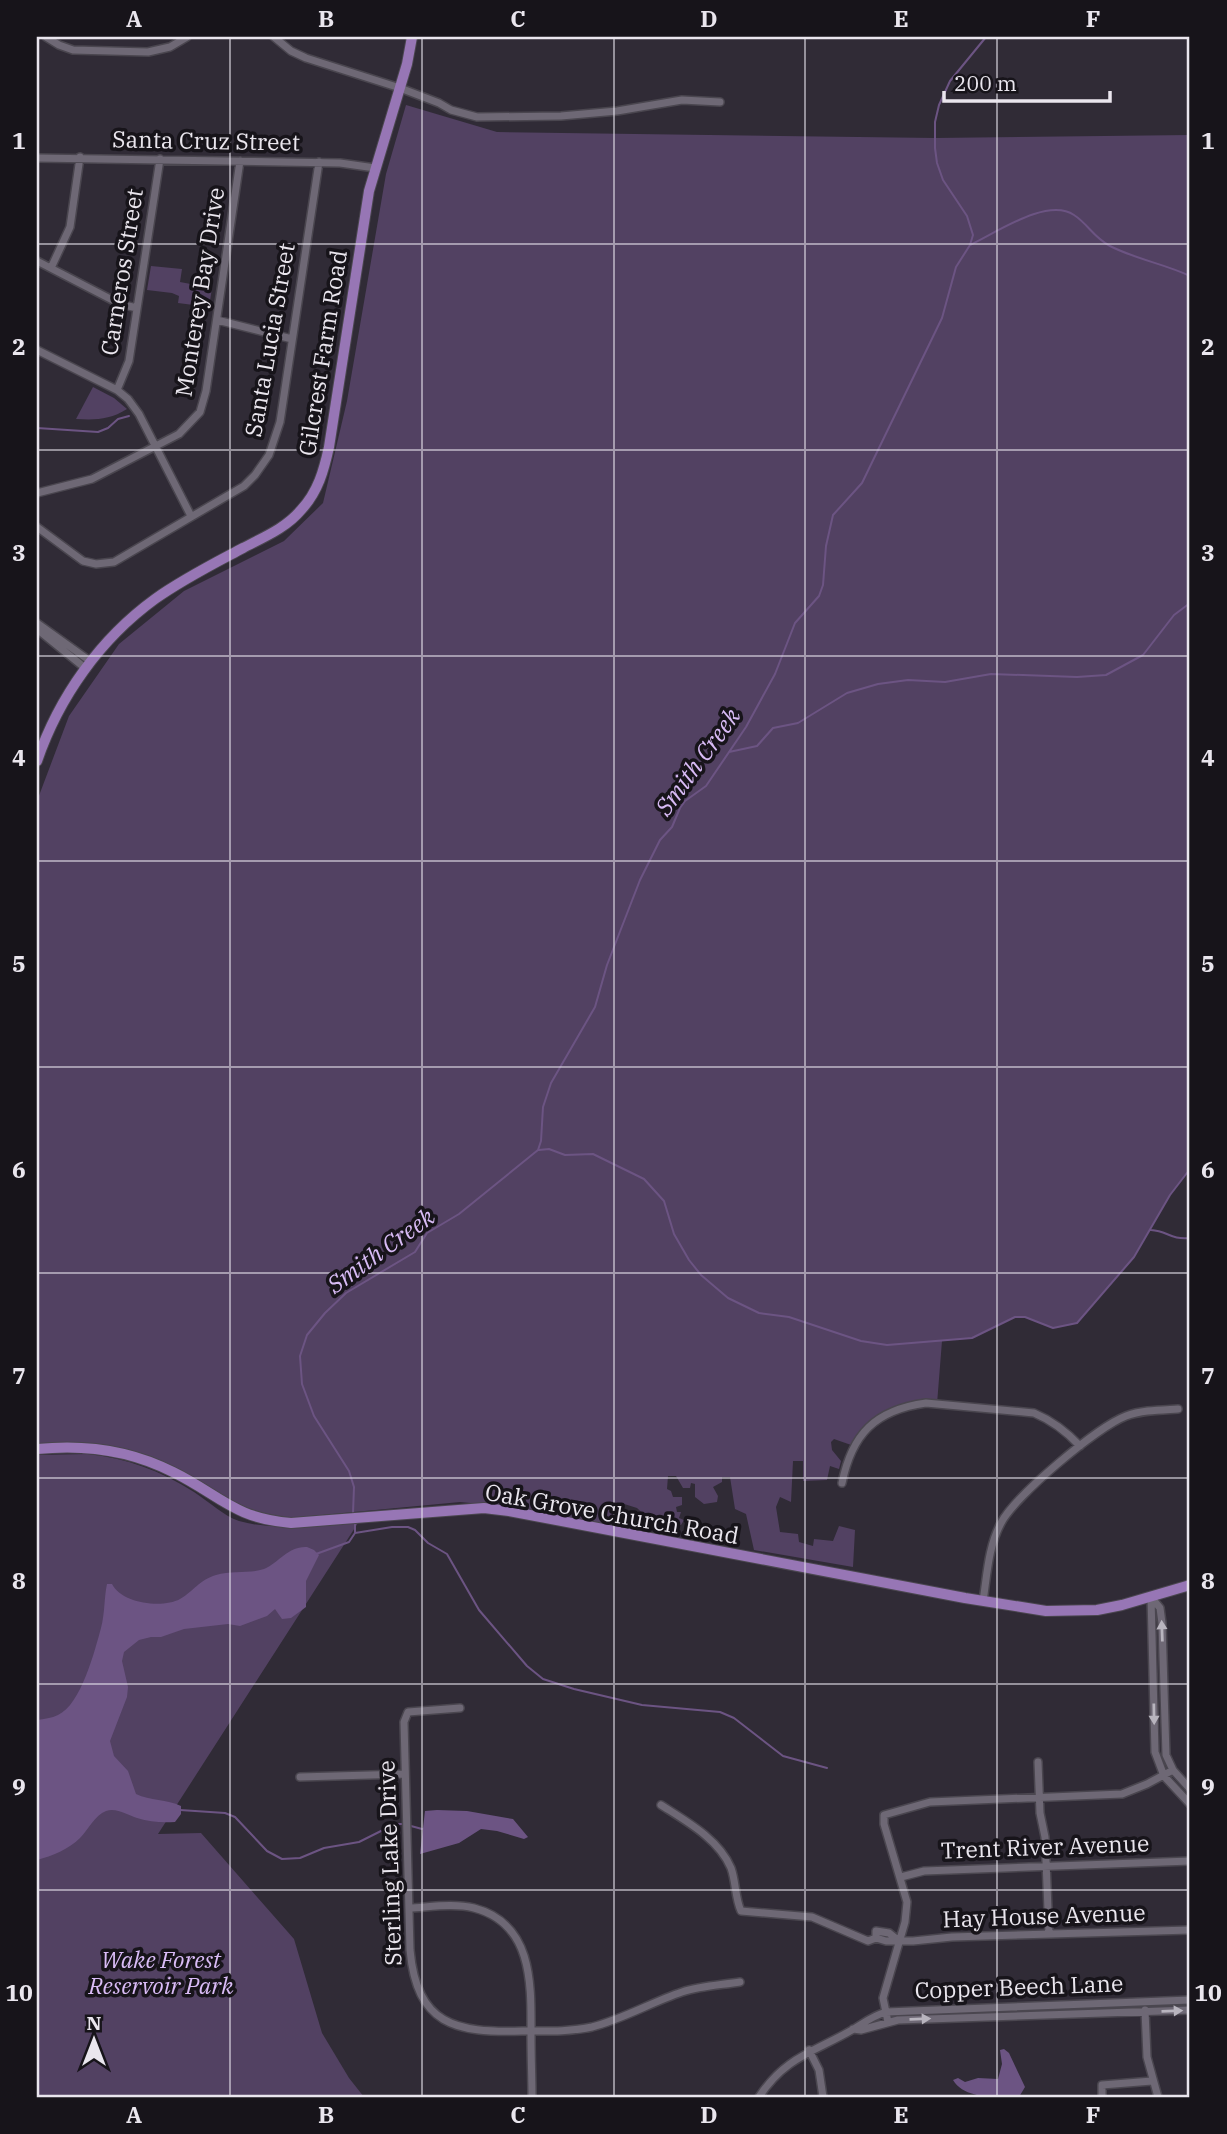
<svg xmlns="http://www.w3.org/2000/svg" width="1227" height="2134" viewBox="0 0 1227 2134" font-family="'IBM Plex Serif',serif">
<rect width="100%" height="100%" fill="#302b36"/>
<path fill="#524162" d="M 406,105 L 497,132 L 935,138 L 1190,135 L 1190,1169 L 1170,1195 L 1134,1257 L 1077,1323 L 1053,1328 L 1025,1317 L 1015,1317 L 972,1338 L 942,1341 L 937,1404 L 883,1416 L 854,1446 L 834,1439 L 831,1442 L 832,1450 L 841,1461 L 839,1469 L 830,1466 L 827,1480 L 803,1481 L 803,1461 L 793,1461 L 791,1502 L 780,1497 L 776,1507 L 780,1532 L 798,1534 L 799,1542 L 813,1546 L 814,1539 L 833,1541 L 839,1526 L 855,1530 L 853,1567 L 754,1550 L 746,1514 L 735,1509 L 730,1477 L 722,1477 L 722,1482 L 713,1487 L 718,1496 L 717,1502 L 704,1504 L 695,1497 L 695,1484 L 691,1483 L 690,1488 L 683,1488 L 676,1476 L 668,1476 L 667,1489 L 671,1491 L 673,1497 L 682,1497 L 682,1505 L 676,1507 L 677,1512 L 681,1512 L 679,1518 L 684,1520 L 681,1525 L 675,1524 L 667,1531 L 663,1531 L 658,1520 L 655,1519 L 653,1523 L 637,1508 L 621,1503 L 625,1518 L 644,1523 L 648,1534 L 523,1508 L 460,1502 L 301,1517 L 273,1517 L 245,1509 L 138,1454 L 37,1445 L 37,801 L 69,716 L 119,644 L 184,591 L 284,541 L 323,503 L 347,401 L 386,174 Z
M 151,266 L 182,269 L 180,282 L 212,288 L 209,307 L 178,303 L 179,296 L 172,293 L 147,290 Z
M 93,387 L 114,398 L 127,409 C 110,420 95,420 76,419 Z
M 88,1454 C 127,1458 161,1471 194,1492 C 208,1501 224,1516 239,1521 C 273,1531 312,1524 347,1521 L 347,1524 L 358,1523 L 158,1834 L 201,1833 L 294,1939 L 322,2033 L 349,2078 L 364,2097 L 37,2097 L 37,1455 Z"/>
<path fill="#6c5483" d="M 307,1547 L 314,1550 L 319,1555 L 306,1581 L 306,1607 L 291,1618 L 282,1619 L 275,1609 L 267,1616 L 240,1626 L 228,1624 L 184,1629 L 161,1637 L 151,1637 L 139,1640 L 124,1652 L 122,1661 L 128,1687 L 127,1697 L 110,1741 L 114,1756 L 128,1771 L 136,1794 C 150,1801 167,1799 181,1806 L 181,1814 L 175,1822 C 162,1823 150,1822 137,1818 C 128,1815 116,1807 106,1811 C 95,1815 88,1830 80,1838 C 69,1849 52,1856 37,1860 L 37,1720 C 44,1719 52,1718 58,1715 C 81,1705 95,1650 101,1628 C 105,1613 104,1598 107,1584 L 112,1584 C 121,1603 162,1609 180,1599 C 194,1591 199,1580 216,1575 C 232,1570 250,1574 264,1569 C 280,1562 288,1546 307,1547 Z
M 437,1810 L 467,1811 L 513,1819 L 528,1837 L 524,1839 L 497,1831 L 481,1829 L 459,1843 L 420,1854 L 425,1811 Z
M 1004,2049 L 1009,2053 L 1025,2087 L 1019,2097 C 998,2097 965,2100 953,2080 L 958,2078 L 965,2082 L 978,2078 L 998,2079 L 1002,2064 L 1000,2050 Z"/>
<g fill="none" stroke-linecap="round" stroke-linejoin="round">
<path stroke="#6c5483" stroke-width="2" d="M 970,245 C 996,233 1047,197 1074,215 C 1088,224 1093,237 1110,246 C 1135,259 1165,264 1190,276
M 37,428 L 98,432 L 108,428 L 118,419 L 129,416
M 729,752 L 757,746 L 773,728 L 798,723 L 847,693 L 878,684 L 908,680 L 945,682 L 991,674 L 1077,677 L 1106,675 L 1143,655 L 1174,615 L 1190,603
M 539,1150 L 549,1149 L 565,1155 L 593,1154 L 644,1179 L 664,1201 L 674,1234 L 689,1260 L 701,1275 L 728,1298 L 759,1313 L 789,1317 L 861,1341 L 887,1345 L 972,1338 L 1015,1317 L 1025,1317 L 1053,1328 L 1077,1323 L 1134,1257 L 1170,1195 L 1190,1169
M 1151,1230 C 1168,1231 1170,1240 1190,1238
M 353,1513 L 354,1487 L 349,1471 L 314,1416 L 302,1384 L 300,1356 L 307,1335 L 325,1313 L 346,1293 L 415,1252 L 427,1233 L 459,1214 L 538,1150 L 541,1141 L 543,1107 L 551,1083 L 595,1007 L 607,965 L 640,880 L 660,840 L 672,827 L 680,808 L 685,801 L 706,786 L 746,727 L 775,674 L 795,623 L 819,596 L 823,585 L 826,546 L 833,515 L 862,483 L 942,318 L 956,267 L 970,245 L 973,235 L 967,216 L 943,180 L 937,163 L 935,148 L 935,122 L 939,105 L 950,81 L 986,37
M 355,1533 L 392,1527 L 408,1527 L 415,1530 L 428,1543 L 447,1554 L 479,1610 L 527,1666 L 543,1679 L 574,1689 L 642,1705 L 720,1712 L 734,1718 L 783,1756 L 827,1768
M 316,1554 L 349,1542 L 355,1533 L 355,1522
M 180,1810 L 225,1813 L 235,1817 L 267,1851 L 282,1859 L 300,1858 L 324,1848 L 359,1842 L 395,1824 L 405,1824
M 411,1826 L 422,1829"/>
<defs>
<path id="minor" d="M 46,37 L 59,45 L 73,50 L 148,52 L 170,47 L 187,37
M 274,37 L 291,51 L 306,58 L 400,88 L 439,103 L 451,110 L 477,117 L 561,116 L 617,111 L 682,100 L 720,102
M 37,158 L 340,163 L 375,168
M 37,261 L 120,304 L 137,308
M 51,268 L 70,227 L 80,157
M 217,320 L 292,339
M 37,350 L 117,390 L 128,399 L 139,414 L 191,516
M 117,390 L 129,361 L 160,159
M 37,493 L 92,479 L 179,434 L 200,412 L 206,391 L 240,161
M 37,527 L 83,561 L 96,564 L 114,562 L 244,486 L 255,475 L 269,455 L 280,422 L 319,162
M 37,623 L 90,661
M 37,629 L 85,668
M 842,1483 C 852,1434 875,1410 926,1403 L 1034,1413 C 1053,1421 1066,1431 1080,1446
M 1151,1597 L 1155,1752 L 1164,1776 L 1190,1804
M 1151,1597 L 1160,1608 L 1162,1623 L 1166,1755 L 1173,1770 L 1190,1789
M 983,1601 C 987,1576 988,1547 1001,1523 C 1015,1496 1097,1427 1126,1416 C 1142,1410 1161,1410 1178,1409
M 460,1708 L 408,1712 L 404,1722 L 410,1950 C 417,2025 455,2033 522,2031 C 545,2031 569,2032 592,2027 C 623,2019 652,2002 682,1992 C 700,1986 721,1985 740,1982
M 1038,1762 L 1040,1813 L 1045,1837 L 1049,1934
M 300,1777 L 405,1774
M 661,1805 C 686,1821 719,1839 731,1868 C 736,1882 735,1898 741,1911 L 812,1917 L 868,1941 L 876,1938
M 901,1877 L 924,1871 L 1190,1861
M 409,1908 C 430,1907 454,1903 474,1908 C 535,1924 531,1988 531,2038 C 531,2058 532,2078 532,2097
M 899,1941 L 889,1933 L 876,1931 L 876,1938 L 886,1941 L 913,1941 L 952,1937 L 1190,1930
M 1145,2010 L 1147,2057 L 1158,2097
M 888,2022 L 883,1998 L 905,1922 L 907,1902 L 884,1824 L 884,1815 L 930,1802 L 1122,1794 L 1147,1784 L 1173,1770
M 853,2029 L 861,2030 L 898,2020 L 1190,2010
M 809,2050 L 819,2070 L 823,2097
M 759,2097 C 785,2057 814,2052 852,2030 C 864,2023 872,2016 886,2012 L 1190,2000
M 1102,2097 L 1102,2085 L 1152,2081"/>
<path id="major" d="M 37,761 C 59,697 100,639 155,599 C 183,579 213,564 243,548 C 264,537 286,528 301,510 C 318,492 324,470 329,447 L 369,191 L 407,64 L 412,37
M 37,1449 C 85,1444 130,1450 173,1472 C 220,1495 233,1518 291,1523 L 484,1508 L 509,1511 L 965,1598 L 1046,1611 L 1097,1610 L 1122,1605 L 1190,1585"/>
</defs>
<use href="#minor" stroke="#4a464f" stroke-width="10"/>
<use href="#major" stroke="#4a464f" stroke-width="12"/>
<use href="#minor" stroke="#6e6875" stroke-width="7"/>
<use href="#major" stroke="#9776b5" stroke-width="10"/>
</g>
<defs><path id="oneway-solid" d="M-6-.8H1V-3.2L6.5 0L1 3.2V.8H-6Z" transform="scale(1.75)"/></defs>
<g fill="#b8b4be">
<use href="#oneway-solid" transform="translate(1162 1631) rotate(-92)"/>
<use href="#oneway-solid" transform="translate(1154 1714) rotate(89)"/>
<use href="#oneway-solid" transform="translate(1172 2011) rotate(-2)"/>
<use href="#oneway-solid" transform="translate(920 2019) rotate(-2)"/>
</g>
<path fill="none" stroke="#eae6ee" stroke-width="2" stroke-opacity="0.55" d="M 230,37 L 230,2097M 422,37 L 422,2097M 614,37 L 614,2097M 805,37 L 805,2097M 997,37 L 997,2097M 37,244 L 1190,244M 37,450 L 1190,450M 37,656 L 1190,656M 37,861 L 1190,861M 37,1067 L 1190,1067M 37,1273 L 1190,1273M 37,1478 L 1190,1478M 37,1684 L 1190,1684M 37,1890 L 1190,1890"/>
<g text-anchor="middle" stroke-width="7" stroke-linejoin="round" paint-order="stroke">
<g font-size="23" fill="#eae6ee" stroke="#17141a">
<text transform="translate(206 141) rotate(1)" y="8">Santa Cruz Street</text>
<text transform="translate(122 272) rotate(-81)" y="8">Carneros Street</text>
<text transform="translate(200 292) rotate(-81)" y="8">Monterey Bay Drive</text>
<text transform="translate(270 340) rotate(-80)" y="8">Santa Lucia Street</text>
<text transform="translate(323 353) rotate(-81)" y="8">Gilcrest Farm Road</text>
<text transform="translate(612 1514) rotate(10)" y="8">Oak Grove Church Road</text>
<text transform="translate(1045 1847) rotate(-2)" y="8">Trent River Avenue</text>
<text transform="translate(390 1863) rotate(-92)" y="8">Sterling Lake Drive</text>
<text transform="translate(1044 1916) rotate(-2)" y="8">Hay House Avenue</text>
<text transform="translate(1019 1987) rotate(-2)" y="8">Copper Beech Lane</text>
</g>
<g font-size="23" font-style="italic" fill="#dabcf7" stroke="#17141a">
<text x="161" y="1968">Wake Forest<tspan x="161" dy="26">Reservoir Park</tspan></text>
</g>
<g font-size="24" font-style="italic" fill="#d8bbf5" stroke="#17141a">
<text transform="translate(698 762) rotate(-54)" y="8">Smith Creek</text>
<text transform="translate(381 1251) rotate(-36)" y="8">Smith Creek</text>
</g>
</g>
<rect width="1227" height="2134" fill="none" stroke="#17141a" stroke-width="77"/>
<g transform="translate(94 2040)" stroke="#17141a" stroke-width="5" paint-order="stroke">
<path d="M0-5L12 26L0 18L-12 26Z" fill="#eae6ee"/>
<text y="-10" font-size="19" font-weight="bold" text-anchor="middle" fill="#eae6ee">N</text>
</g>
<path d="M944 91v10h166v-10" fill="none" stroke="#eae6ee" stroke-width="3.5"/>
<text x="954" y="91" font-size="21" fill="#eae6ee" stroke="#17141a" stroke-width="5" paint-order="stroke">200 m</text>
<rect x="38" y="38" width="1150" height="2058" fill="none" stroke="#eae6ee" stroke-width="2.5"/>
<g font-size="23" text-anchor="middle" font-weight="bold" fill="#eae6ee">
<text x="134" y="27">A</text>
<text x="326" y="27">B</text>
<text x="518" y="27">C</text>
<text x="709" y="27">D</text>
<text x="901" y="27">E</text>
<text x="1093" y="27">F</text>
<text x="19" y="149">1</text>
<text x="1208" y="149">1</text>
<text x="19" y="355">2</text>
<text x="1208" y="355">2</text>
<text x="19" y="561">3</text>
<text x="1208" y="561">3</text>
<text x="19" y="766">4</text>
<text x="1208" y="766">4</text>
<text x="19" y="972">5</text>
<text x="1208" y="972">5</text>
<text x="19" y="1178">6</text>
<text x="1208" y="1178">6</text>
<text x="19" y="1384">7</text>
<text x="1208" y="1384">7</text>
<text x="19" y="1589">8</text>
<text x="1208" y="1589">8</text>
<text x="19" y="1795">9</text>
<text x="1208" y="1795">9</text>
<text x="19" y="2001">10</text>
<text x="1208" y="2001">10</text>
<text x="134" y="2123">A</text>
<text x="326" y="2123">B</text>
<text x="518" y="2123">C</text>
<text x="709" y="2123">D</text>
<text x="901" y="2123">E</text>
<text x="1093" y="2123">F</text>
</g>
</svg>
